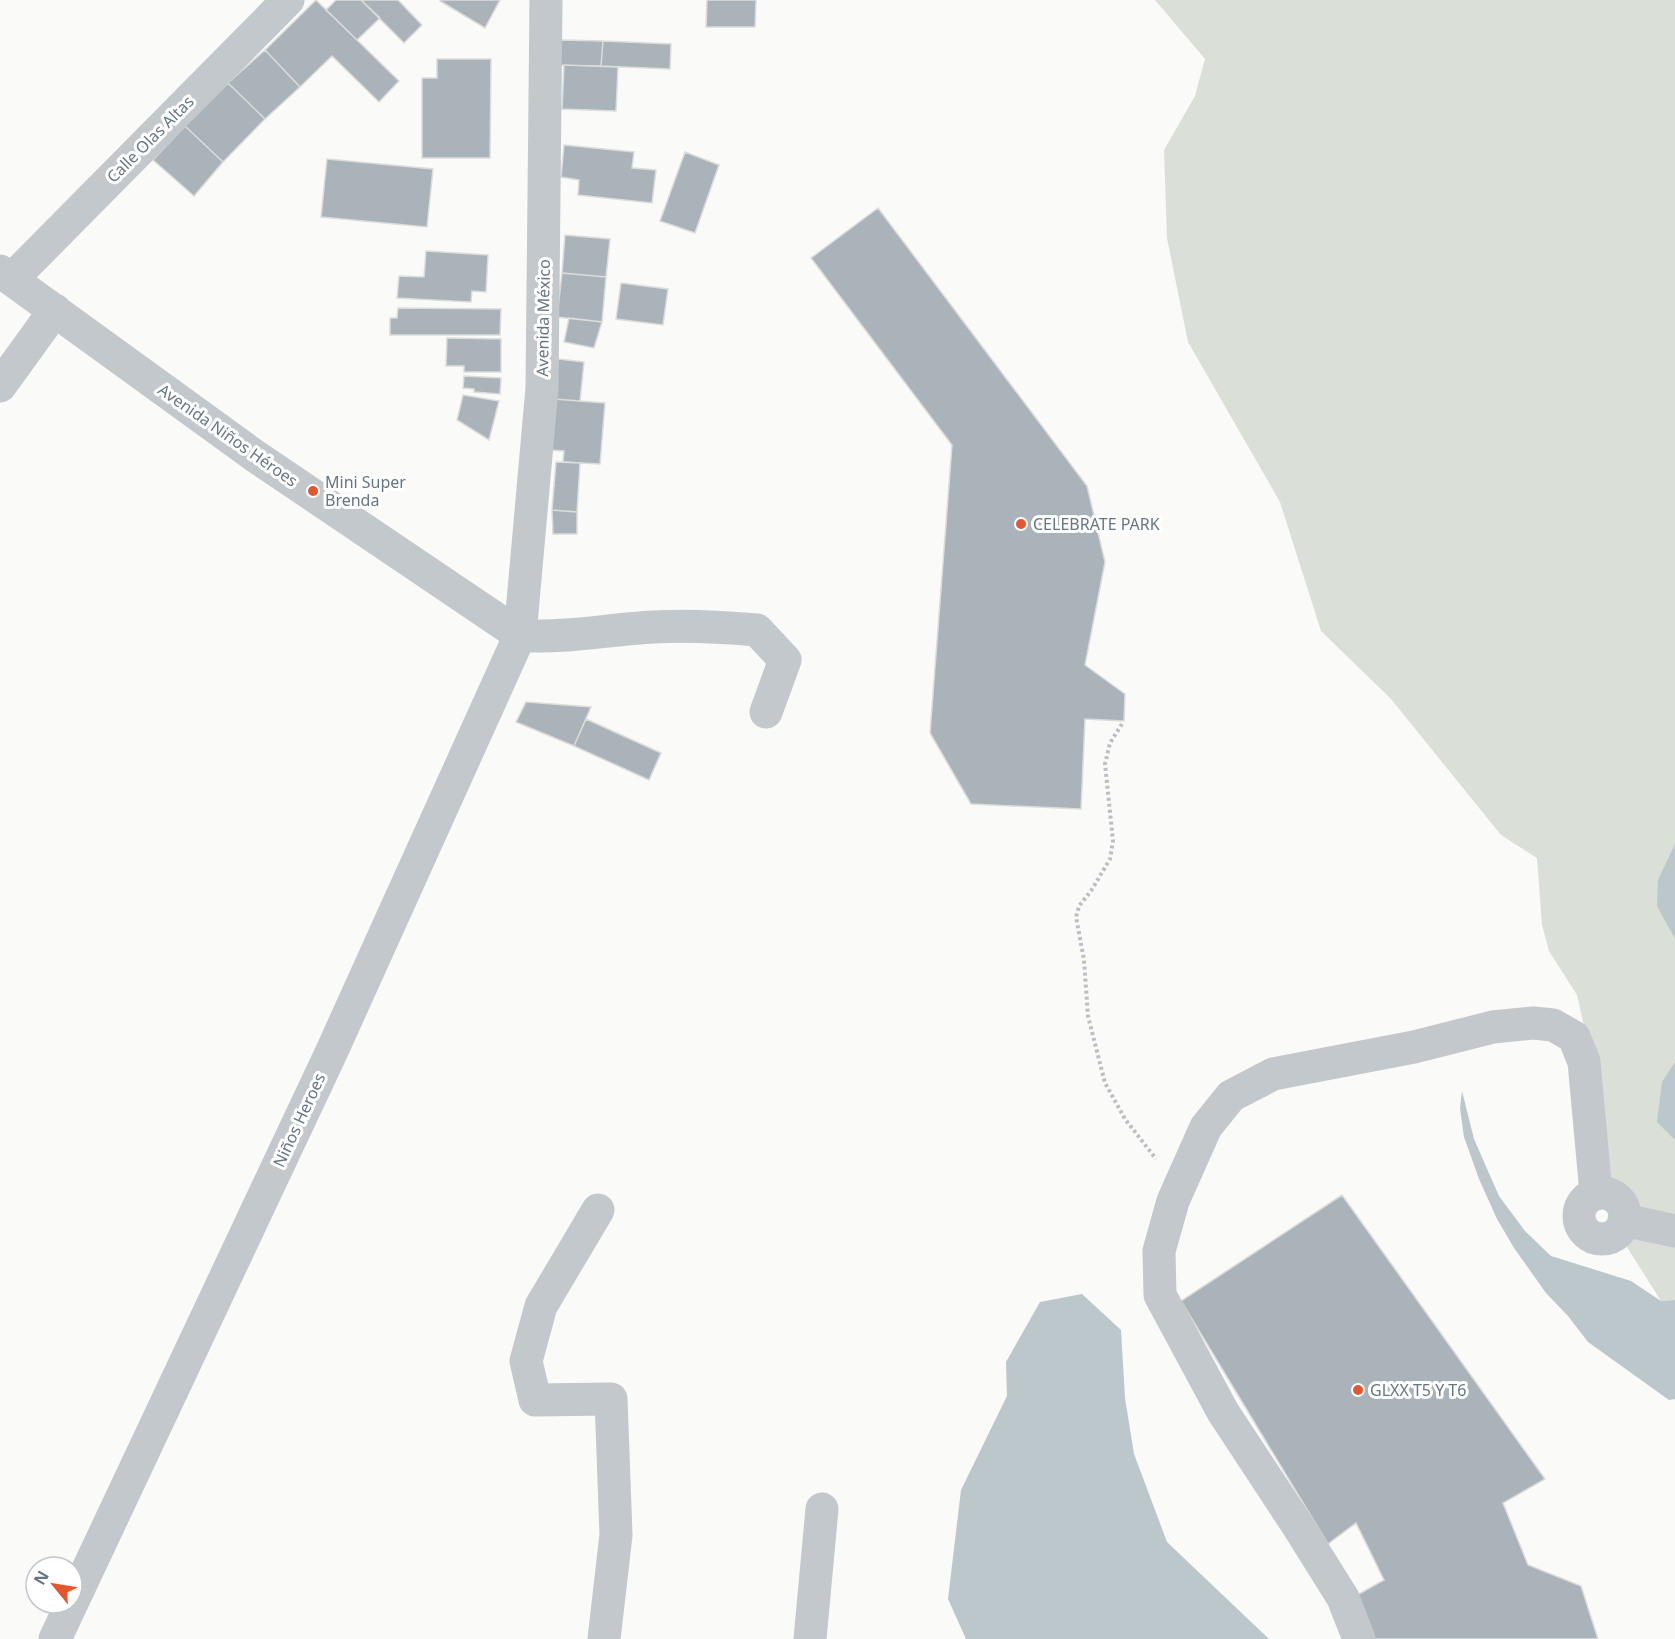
<svg xmlns="http://www.w3.org/2000/svg" width="1675" height="1639" viewBox="0 0 1675 1639" font-family="'Noto Sans',sans-serif">
<rect width="100%" height="100%" fill="#fafaf8"/>
<path fill="#dadfd7" d="M 1155,0 L 1675,0 L 1675,1300 L 1661,1301 L 1608,1217 L 1603,1111 L 1577,995 L 1549,951 L 1542,925 L 1537,858 L 1501,835 L 1391,699 L 1321,631 L 1280,502 L 1188,342 L 1167,238 L 1164,150 L 1195,96 L 1205,59 Z"/>
<path fill="#bbc7cb" d="M 1675,844 L 1675,939 L 1657,906 L 1658,880 Z
M 1675,1062 L 1675,1140 L 1657,1122 L 1662,1082 Z
M 1462,1091 L 1474,1139 L 1499,1196 L 1525,1231 L 1551,1256 L 1631,1281 L 1661,1301 L 1675,1300 L 1675,1399 L 1669,1400 L 1588,1342 L 1568,1316 L 1546,1293 L 1514,1248 L 1497,1219 L 1479,1179 L 1464,1137 L 1460,1108 Z
M 1082,1294 L 1121,1330 L 1125,1398 L 1134,1454 L 1167,1542 L 1269,1639 L 966,1639 L 948,1599 L 961,1490 L 1007,1396 L 1006,1362 L 1040,1302 Z"/>
<path fill="#aab3b9" stroke="#dcdcda" stroke-width="1.5" d="M 316,0 L 399,81 L 379,102 L 332,56 L 300,87 L 265,50 Z
M 336,0 L 361,0 L 380,18 L 357,40 L 326,10 Z
M 361,0 L 398,0 L 422,25 L 404,43 Z
M 441,0 L 500,0 L 485,28 L 440,1 Z
M 707,0 L 756,0 L 755,27 L 706,27 Z
M 560,40 L 603,41 L 601,66 L 559,65 Z
M 603,41 L 671,44 L 670,69 L 601,66 Z
M 265,50 L 300,87 L 265,119 L 228,83 Z
M 437,59 L 491,59 L 490,158 L 422,158 L 422,78 L 437,78 Z
M 564,65 L 618,67 L 616,111 L 562,109 Z
M 228,83 L 265,119 L 223,162 L 185,126 Z
M 185,126 L 223,162 L 194,196 L 153,160 Z
M 564,145 L 634,152 L 632,168 L 656,170 L 652,203 L 578,195 L 579,180 L 561,177 Z
M 685,152 L 719,165 L 695,233 L 660,221 Z
M 327,159 L 433,169 L 427,227 L 321,217 Z
M 878,208 L 1087,486 L 1105,562 L 1085,665 L 1125,694 L 1124,721 L 1085,719 L 1081,809 L 971,804 L 930,733 L 952,445 L 811,258 Z
M 565,235 L 610,239 L 606,277 L 562,273 Z
M 426,251 L 488,255 L 486,292 L 472,291 L 471,302 L 397,298 L 399,276 L 424,277 Z
M 562,273 L 606,277 L 602,322 L 557,317 Z
M 621,283 L 668,289 L 663,325 L 616,319 Z
M 398,308 L 501,309 L 500,335 L 390,335 L 390,318 L 397,318 Z
M 569,318 L 602,322 L 594,348 L 564,342 Z
M 447,338 L 501,339 L 501,372 L 464,372 L 464,366 L 446,366 Z
M 558,359 L 584,362 L 580,401 L 554,399 Z
M 464,376 L 501,378 L 500,394 L 474,392 L 474,389 L 463,388 Z
M 463,395 L 499,401 L 489,440 L 457,420 Z
M 554,399 L 605,403 L 600,464 L 563,462 L 564,451 L 549,450 Z
M 556,462 L 580,463 L 577,512 L 552,510 Z
M 552,510 L 577,512 L 577,534 L 553,534 Z
M 526,702 L 591,707 L 574,746 L 516,722 Z
M 586,719 L 661,753 L 649,780 L 574,746 Z
M 1342,1195 L 1545,1479 L 1503,1503 L 1528,1565 L 1581,1586 L 1598,1639 L 1370,1639 L 1357,1595 L 1384,1580 L 1356,1523 L 1328,1544 L 1181,1301 Z"/>
<g fill="none" stroke-linecap="round" stroke-linejoin="round">
<path stroke="#bbbfc2" stroke-width="4" stroke-dasharray="3 3" stroke-linecap="butt" d="M 1122,724 L 1110,743 L 1105,764 L 1113,841 L 1110,859 L 1091,891 L 1079,906 L 1076,917 L 1084,960 L 1088,1016 L 1105,1083 L 1125,1119 L 1156,1159"/>
<path stroke="#c3c8cc" stroke-width="33" d="M 0,271 L 255,456 L 520,635 C 565,639 609,629 654,627 C 688,625 722,627 757,630 L 785,660 L 766,712
M 12,279 L 288,0
M 0,386 L 55,310
M1579 1216a23 23 0 1 1 46 0a23 23 0 1 1-46 0Z
M 598,1210 L 541,1306 L 526,1361 L 535,1400 L 611,1399 L 616,1535 L 604,1639
M 1624,1220 L 1675,1231
M 72,1603 L 331,1053 L 520,635 L 542,388 L 546,0
M 55,1639 L 72,1603
M 810,1639 L 822,1509
M 1359,1639 L 1343,1598 L 1298,1526 L 1223,1412 L 1160,1295 L 1159,1251 L 1173,1201 L 1206,1127 L 1231,1096 L 1273,1074 L 1414,1047 L 1493,1027 L 1533,1023 L 1553,1025 L 1574,1037 L 1584,1062 L 1595,1182 L 1594,1194"/>
</g>
<g fill="#e4572e" stroke="#fff" stroke-width="2">
<circle cx="313" cy="491" r="6"/>
<circle cx="1021" cy="524" r="6"/>
<circle cx="1358" cy="1390" r="6"/>
</g>
<g text-anchor="middle" stroke-width="6" stroke-linejoin="round" paint-order="stroke">
<g font-size="16" fill="#657683" stroke="#fff">
<text transform="translate(150 139) rotate(-45)" y="6">Calle Olas Altas</text>
<text transform="translate(543 318) rotate(-89)" y="6">Avenida México</text>
<text transform="translate(228 435) rotate(35)" y="6">Avenida Niños Héroes</text>
<text transform="translate(299 1120) rotate(-65)" y="6">Niños Heroes</text>
</g>
<g font-size="16" fill="#657683" stroke="#fff" text-anchor="start">
<text x="325" y="488">Mini Super<tspan x="325" dy="18">Brenda</tspan></text>
<text x="1033" y="530">CELEBRATE PARK</text>
<text x="1370" y="1396">GLXX T5 Y T6</text>
</g>
</g>
<g transform="translate(54 1585) rotate(300)"><circle r="28" fill="#ffffff" stroke="#c1c8cd" stroke-width="1.5"/>
<path d="M0-4.5L10 22L0 15L-10 22Z" fill="#e4572e"/>
<text y="-9" font-size="16" font-weight="bold" text-anchor="middle" fill="#657683">N</text>
</g>
</svg>
